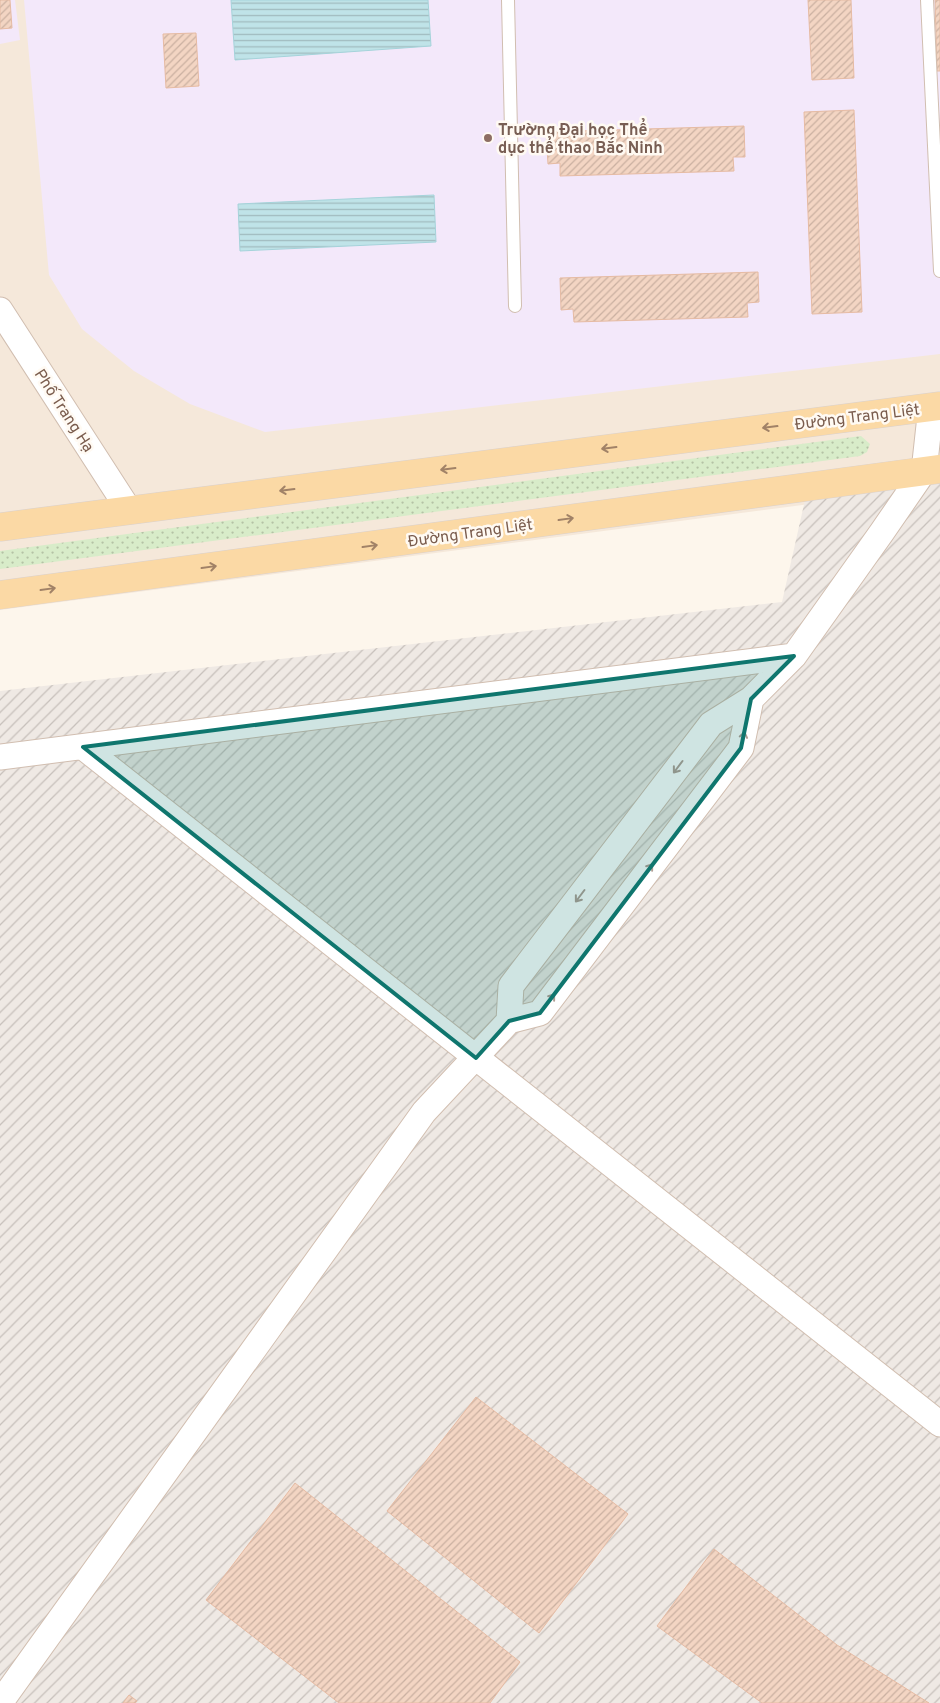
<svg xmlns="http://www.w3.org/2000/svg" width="940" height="1703" viewBox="0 0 940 1703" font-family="Overpass,sans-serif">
<defs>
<pattern id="industrial-furrows" width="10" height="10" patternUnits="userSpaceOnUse" patternTransform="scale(1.25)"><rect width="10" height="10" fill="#efe9e4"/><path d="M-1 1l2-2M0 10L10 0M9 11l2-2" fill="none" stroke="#c7c0bb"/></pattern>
<pattern id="grass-dots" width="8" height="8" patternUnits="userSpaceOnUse" patternTransform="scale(1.25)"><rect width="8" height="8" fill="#d8ecc9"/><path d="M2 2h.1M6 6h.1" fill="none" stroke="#b4c2a5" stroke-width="1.8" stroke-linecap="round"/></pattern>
<pattern id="water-rules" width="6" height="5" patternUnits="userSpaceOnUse" patternTransform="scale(1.25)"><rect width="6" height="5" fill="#bfe3e8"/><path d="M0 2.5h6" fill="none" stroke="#a0bbbe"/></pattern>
<pattern id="building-hatch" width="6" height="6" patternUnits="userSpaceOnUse" patternTransform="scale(1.25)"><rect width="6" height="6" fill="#f3d5c3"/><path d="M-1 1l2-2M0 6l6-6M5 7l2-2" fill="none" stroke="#cab0a1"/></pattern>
</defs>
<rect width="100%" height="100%" fill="#fdf6ec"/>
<path fill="#f5e8da" d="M 0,0 L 940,0 L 940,487 L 0,610 Z"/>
<path fill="url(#industrial-furrows)" d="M 940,483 L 940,1703 L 0,1703 L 0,691 L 782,602 L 805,500 Z"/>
<path fill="#f3e8fa" d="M 0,0 L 15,0 L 20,40 L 0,44 Z
M 24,0 L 940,0 L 940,354 L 265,432 L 190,404 L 134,371 L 82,329 L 49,275 Z"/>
<path fill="url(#grass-dots)" d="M 861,436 L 870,444 L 867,452 L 860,456 L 0,569 L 0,551 Z"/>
<path fill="url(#water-rules)" stroke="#a5d3da" d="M 231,0 L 428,0 L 431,46 L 235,60 Z
M 434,195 L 436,242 L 240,251 L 238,204 Z"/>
<path fill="url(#building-hatch)" stroke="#e6bba3" d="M 0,0 L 10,0 L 12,28 L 0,29 Z
M 808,0 L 851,0 L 854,78 L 812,80 Z
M 935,0 L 940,0 L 940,71 L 937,71 Z
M 196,33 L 199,86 L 166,88 L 163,34 Z
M 854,110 L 862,312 L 812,314 L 804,112 Z
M 744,126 L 745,157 L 733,157 L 734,171 L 560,176 L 560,163 L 548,164 L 546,132 Z
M 758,272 L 759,302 L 747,303 L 748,317 L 574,322 L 573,309 L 561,310 L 560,278 Z
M 476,1397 L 628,1514 L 539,1633 L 387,1511 Z
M 295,1483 L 520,1662 L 490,1703 L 339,1703 L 206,1600 Z
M 714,1549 L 837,1645 L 929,1703 L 762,1703 L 657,1626 Z
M 129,1695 L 137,1701 L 135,1703 L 123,1703 Z"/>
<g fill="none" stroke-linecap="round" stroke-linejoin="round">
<defs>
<path id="service" d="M 508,0 L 515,306
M 927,0 L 940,271"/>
<path id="minor" d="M 0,310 L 129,510
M 83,747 L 940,1424
M 0,757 L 794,656
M 509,1021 L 511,986 L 711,724 L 751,699 L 794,656 L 882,532 L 924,471 L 931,407
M 0,1703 L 424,1112 L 509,1021 L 540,1013 L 741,748 L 751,699"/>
<path id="primary" d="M 0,527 L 940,406
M 0,595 L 940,469"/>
</defs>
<use href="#service" stroke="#d1beb0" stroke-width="14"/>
<use href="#minor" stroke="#d1beb0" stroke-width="27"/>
<use href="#primary" stroke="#dad1cd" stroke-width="29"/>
<use href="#service" stroke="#fff" stroke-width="12"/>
<use href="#minor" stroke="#fff" stroke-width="25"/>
<use href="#primary" stroke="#fbd9a5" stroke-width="28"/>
</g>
<defs><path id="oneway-shaft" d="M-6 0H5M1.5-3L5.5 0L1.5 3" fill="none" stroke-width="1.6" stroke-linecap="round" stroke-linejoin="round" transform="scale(1.25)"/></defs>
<g stroke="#a18267">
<use href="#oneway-shaft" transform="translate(770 427) rotate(173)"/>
<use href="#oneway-shaft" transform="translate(609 448) rotate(173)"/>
<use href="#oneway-shaft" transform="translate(448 469) rotate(173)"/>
<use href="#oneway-shaft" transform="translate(287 490) rotate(173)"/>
<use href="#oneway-shaft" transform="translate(566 519) rotate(-8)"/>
<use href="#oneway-shaft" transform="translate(370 546) rotate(-8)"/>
<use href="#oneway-shaft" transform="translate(209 567) rotate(-8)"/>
<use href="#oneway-shaft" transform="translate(48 589) rotate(-8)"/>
</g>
<g stroke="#af9d94">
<use href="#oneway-shaft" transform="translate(743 739) rotate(-78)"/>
<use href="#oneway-shaft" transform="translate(678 767) rotate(127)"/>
<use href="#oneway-shaft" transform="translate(648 870) rotate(-53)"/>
<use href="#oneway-shaft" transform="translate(580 896) rotate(127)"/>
<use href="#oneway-shaft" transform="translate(550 1000) rotate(-53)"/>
</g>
<path fill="#0f766e" fill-opacity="0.2" stroke="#0f766e" stroke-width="4" stroke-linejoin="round" d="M 794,656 L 751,699 L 741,748 L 540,1013 L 509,1021 L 476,1058 L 83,747 Z"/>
<circle fill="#8d6e63" stroke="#fffaf3" stroke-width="2" cx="488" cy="138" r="5"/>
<g text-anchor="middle" stroke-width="5" stroke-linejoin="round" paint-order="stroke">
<g font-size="16" font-weight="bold" fill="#785e54" stroke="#fffaf3" text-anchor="start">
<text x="498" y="135">Trường Đại học Thể<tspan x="498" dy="18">dục thể thao Bắc Ninh</tspan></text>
</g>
<g font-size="16" fill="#7a5c4d" stroke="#fffaf3">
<text transform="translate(65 410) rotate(57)" y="6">Phố Trang Hạ</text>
<text transform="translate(857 416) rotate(-7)" y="6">Đường Trang Liệt</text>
<text transform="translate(470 532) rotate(-8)" y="6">Đường Trang Liệt</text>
</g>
</g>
</svg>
